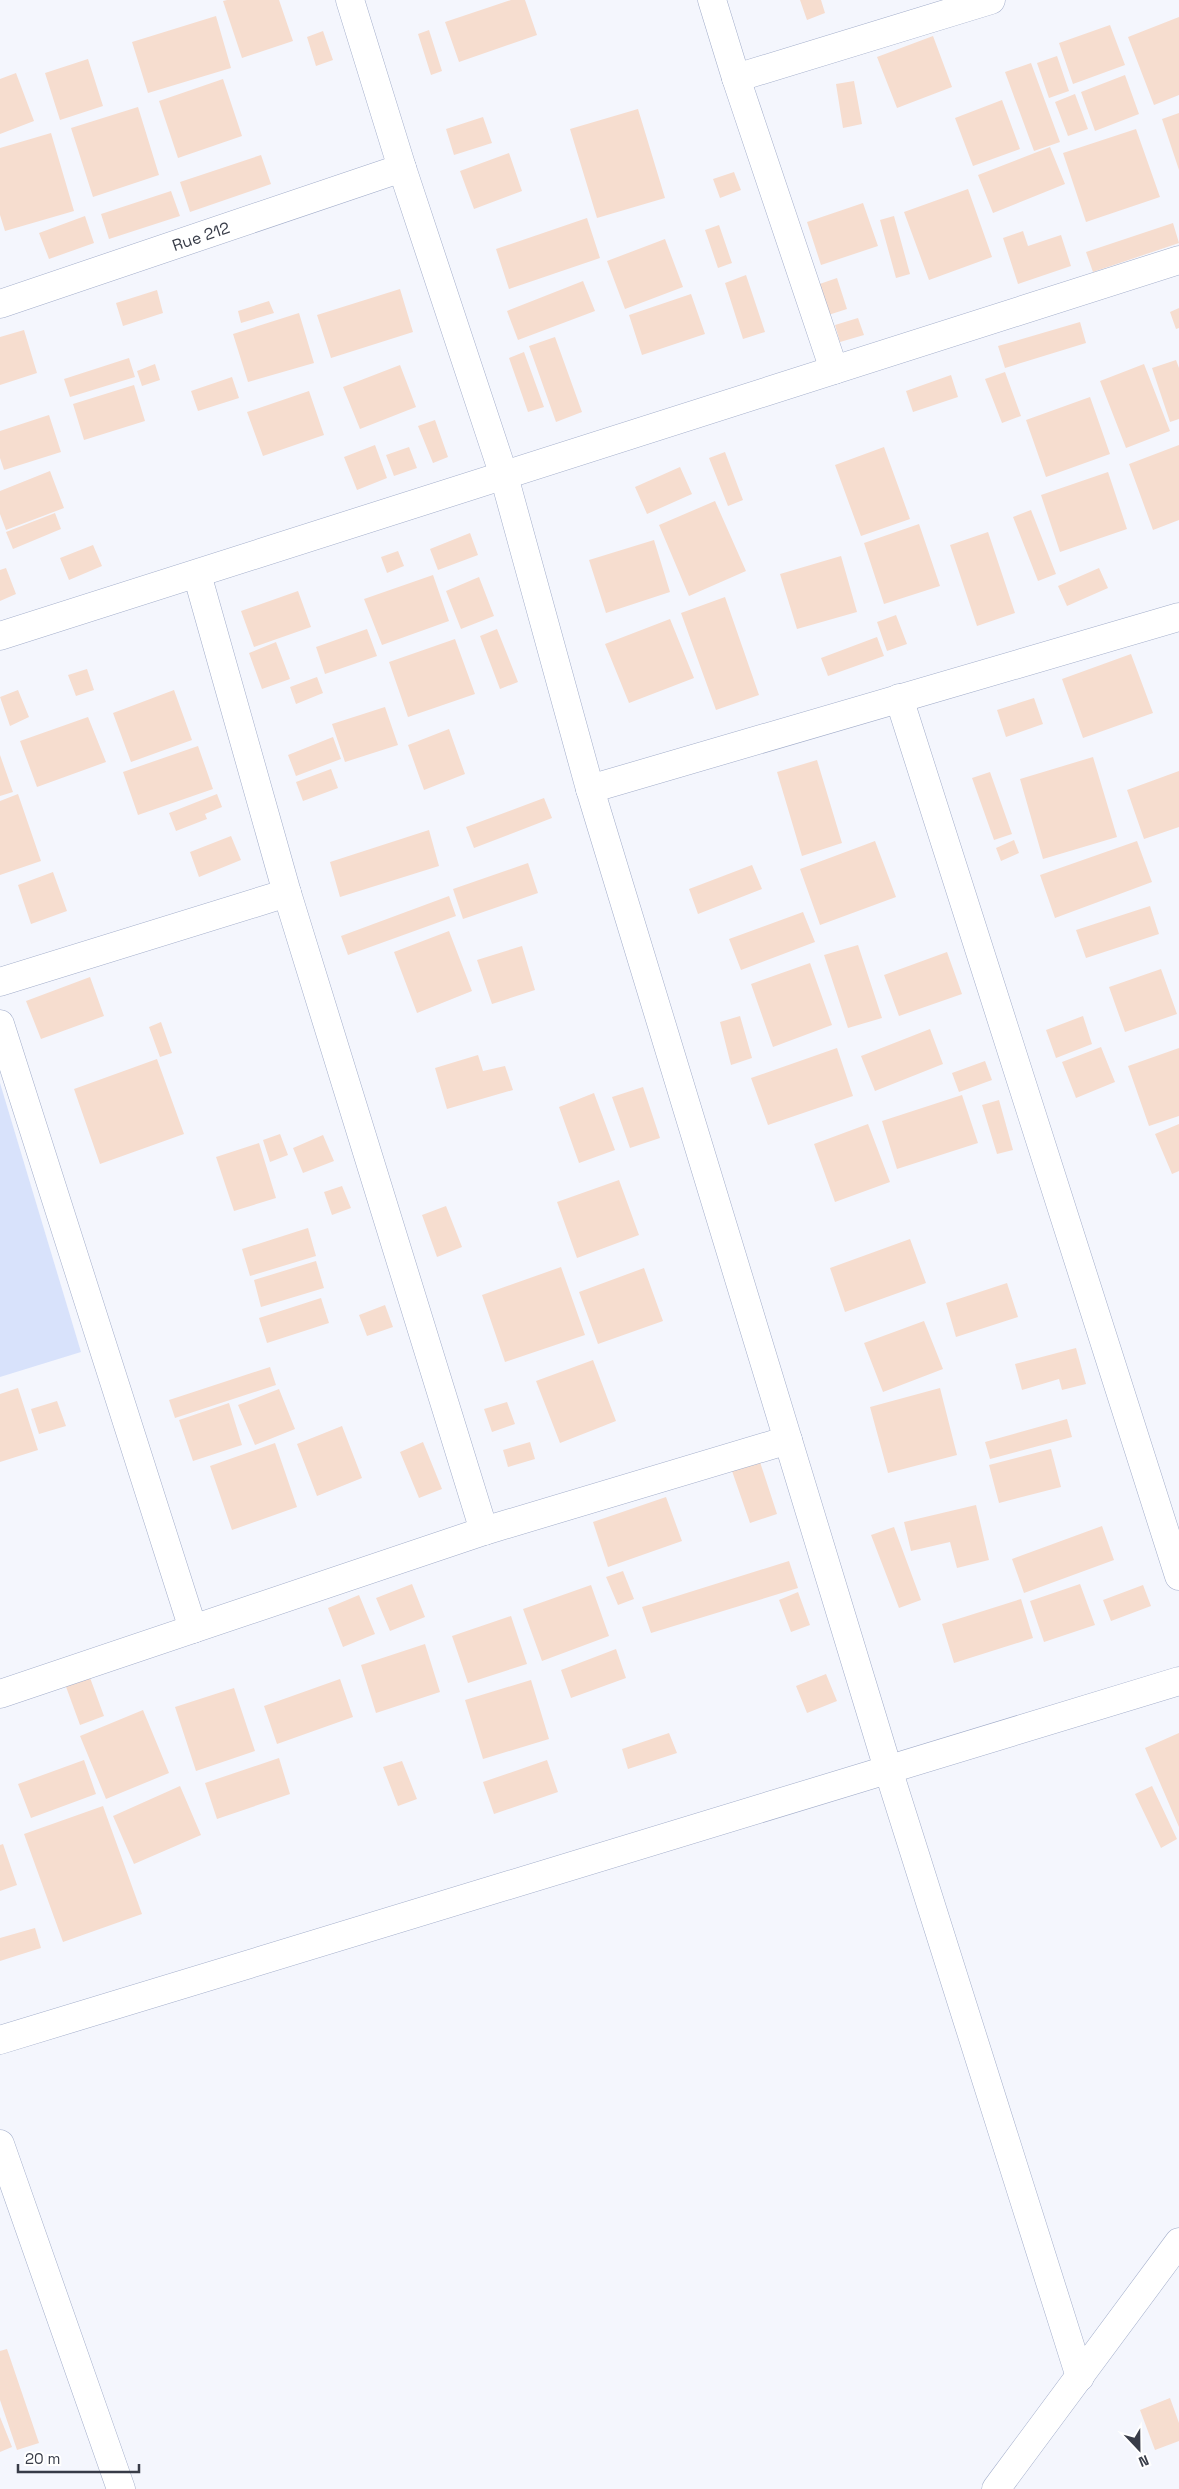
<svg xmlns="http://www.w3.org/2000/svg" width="1179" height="2489" viewBox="0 0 1179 2489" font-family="'Space Grotesk',sans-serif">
<rect width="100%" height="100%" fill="#f4f6fd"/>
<path fill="#d8e2fb" d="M 0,1083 L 81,1352 L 0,1377 Z"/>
<path fill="#f6ddcf" d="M 227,0 L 279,0 L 293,41 L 242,58 L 223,1 Z
M 511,0 L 525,0 L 537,35 L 459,62 L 445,22 Z
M 800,0 L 821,0 L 825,13 L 807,20 Z
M 216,16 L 231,68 L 148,93 L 132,42 Z
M 1179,17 L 1179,95 L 1154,105 L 1128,37 Z
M 1110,25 L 1125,65 L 1073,84 L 1059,43 Z
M 429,30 L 442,71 L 431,75 L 418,34 Z
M 323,31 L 333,60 L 316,66 L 307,37 Z
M 933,36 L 952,87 L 897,108 L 877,57 Z
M 1057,56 L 1069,91 L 1049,98 L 1037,63 Z
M 88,59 L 103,106 L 60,120 L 45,73 Z
M 1031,63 L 1060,142 L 1034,151 L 1005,72 Z
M 16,73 L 34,121 L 0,134 L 0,79 Z
M 1125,75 L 1139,114 L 1095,131 L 1081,92 Z
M 223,79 L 242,136 L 178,158 L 159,101 Z
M 854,81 L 862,124 L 843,128 L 836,84 Z
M 1075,94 L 1088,129 L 1068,136 L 1055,102 Z
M 1002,100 L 1020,149 L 973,166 L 955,118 Z
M 138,107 L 159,175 L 93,197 L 71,128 Z
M 638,109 L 665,198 L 597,218 L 570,129 Z
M 1179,113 L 1179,170 L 1162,119 Z
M 483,117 L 492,143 L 454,155 L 446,129 Z
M 1136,129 L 1160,197 L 1086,222 L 1063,153 Z
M 51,133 L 74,211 L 5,231 L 0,215 L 0,148 Z
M 1050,147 L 1065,184 L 993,213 L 978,175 Z
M 509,153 L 522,191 L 474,209 L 460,171 Z
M 261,155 L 271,184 L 190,212 L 180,182 Z
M 734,172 L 741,190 L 720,198 L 713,179 Z
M 968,189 L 992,257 L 929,280 L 904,212 Z
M 171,191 L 180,216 L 109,239 L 101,214 Z
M 863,203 L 878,246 L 821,265 L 807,222 Z
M 85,216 L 94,243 L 49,259 L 39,233 Z
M 894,216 L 910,274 L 896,278 L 880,220 Z
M 587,218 L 600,258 L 509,289 L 496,249 Z
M 1173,223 L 1179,243 L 1093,272 L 1086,252 Z
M 719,225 L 732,263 L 718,268 L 705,230 Z
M 1023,231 L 1028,246 L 1061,235 L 1071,266 L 1018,284 L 1003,238 Z
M 665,239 L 683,287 L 625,309 L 607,261 Z
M 746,275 L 765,332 L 743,339 L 725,283 Z
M 837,278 L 847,309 L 822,317 L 811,287 Z
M 583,281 L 595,311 L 518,340 L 507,311 Z
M 400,289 L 413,332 L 331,358 L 317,315 Z
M 157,290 L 163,313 L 123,326 L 116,303 Z
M 691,294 L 705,334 L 642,355 L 629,315 Z
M 269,301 L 274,313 L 241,323 L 238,311 Z
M 1179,308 L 1179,328 L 1176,329 L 1170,312 Z
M 299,313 L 314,363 L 248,382 L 233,334 Z
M 858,318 L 864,335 L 840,342 L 835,325 Z
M 1080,322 L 1086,343 L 1005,368 L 998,346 Z
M 24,330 L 37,373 L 0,385 L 0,337 Z
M 555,337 L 582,412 L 556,422 L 529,346 Z
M 524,352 L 544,407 L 528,412 L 509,358 Z
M 129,358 L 135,377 L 70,397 L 64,379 Z
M 1176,360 L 1179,368 L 1179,419 L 1170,422 L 1152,368 Z
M 155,364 L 160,380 L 142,386 L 137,371 Z
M 1144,364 L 1170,431 L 1126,448 L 1100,381 Z
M 400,365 L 416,407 L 360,429 L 343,387 Z
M 1005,372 L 1021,416 L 1002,423 L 985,379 Z
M 951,375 L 958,397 L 913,412 L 906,391 Z
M 232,377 L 239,398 L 198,411 L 191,391 Z
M 134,385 L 145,421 L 84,440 L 73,404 Z
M 309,391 L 324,435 L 263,456 L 247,412 Z
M 1090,397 L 1110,454 L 1046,477 L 1026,420 Z
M 49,415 L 61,452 L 4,470 L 0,458 L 0,431 Z
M 435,420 L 448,457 L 433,463 L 418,426 Z
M 375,445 L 387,478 L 357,490 L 344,457 Z
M 1179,445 L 1179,520 L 1153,530 L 1129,464 Z
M 409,447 L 417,468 L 394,476 L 386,455 Z
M 884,447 L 910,519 L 861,536 L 835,465 Z
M 725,452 L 743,500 L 728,506 L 709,458 Z
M 680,467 L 692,494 L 647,514 L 635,487 Z
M 50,471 L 64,508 L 6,530 L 0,514 L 0,491 Z
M 1108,472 L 1127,529 L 1060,552 L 1041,495 Z
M 715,501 L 746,571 L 689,596 L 659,525 Z
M 1031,510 L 1056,574 L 1038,581 L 1013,517 Z
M 55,513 L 61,529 L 13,549 L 6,532 Z
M 919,524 L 940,586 L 884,604 L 864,543 Z
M 988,532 L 1015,613 L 977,626 L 950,545 Z
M 470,533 L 478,555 L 438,570 L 430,549 Z
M 654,540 L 670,592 L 606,613 L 589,560 Z
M 93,545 L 102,566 L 69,580 L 60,558 Z
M 398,551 L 404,566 L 387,573 L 381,557 Z
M 841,556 L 857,612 L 797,629 L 780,574 Z
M 6,568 L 16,594 L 0,601 L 0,570 Z
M 1099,568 L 1108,588 L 1067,606 L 1058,586 Z
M 433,575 L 449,621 L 382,645 L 364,599 Z
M 479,577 L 494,616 L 461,629 L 446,591 Z
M 298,591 L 311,627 L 254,647 L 241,611 Z
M 725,597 L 759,695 L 716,710 L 681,613 Z
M 896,615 L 907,644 L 887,651 L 877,622 Z
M 670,619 L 694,678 L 629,703 L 605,644 Z
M 367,629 L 377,656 L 325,674 L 316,647 Z
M 497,629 L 518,682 L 500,689 L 480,636 Z
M 877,637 L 884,656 L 828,676 L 821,658 Z
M 455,639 L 475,694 L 408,717 L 389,662 Z
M 276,642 L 290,679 L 262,689 L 249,653 Z
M 1131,654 L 1153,713 L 1083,738 L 1062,679 Z
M 87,669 L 94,690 L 76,696 L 68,675 Z
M 317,677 L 323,693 L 296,704 L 290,687 Z
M 18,690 L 29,717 L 10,726 L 0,697 Z
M 174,690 L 192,740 L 131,762 L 113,713 Z
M 1034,698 L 1043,724 L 1006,737 L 997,710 Z
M 385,707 L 398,745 L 345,762 L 332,724 Z
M 88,717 L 106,762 L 37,787 L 20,741 Z
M 449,729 L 465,774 L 424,790 L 408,745 Z
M 333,737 L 341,759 L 296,776 L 288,755 Z
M 198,746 L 213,789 L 138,815 L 123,772 Z
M 0,755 L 13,792 L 0,796 Z
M 1093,757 L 1117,837 L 1043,859 L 1020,779 Z
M 817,760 L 842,843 L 802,856 L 777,772 Z
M 331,769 L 338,788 L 303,801 L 296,782 Z
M 1179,771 L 1179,827 L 1144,839 L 1127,790 Z
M 990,772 L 1012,834 L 994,840 L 972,778 Z
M 18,794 L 41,861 L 0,875 L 0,801 Z
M 217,794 L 222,807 L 205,814 L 207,819 L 176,831 L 169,813 Z
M 544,798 L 552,818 L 474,848 L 466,827 Z
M 429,830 L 439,866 L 340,897 L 330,862 Z
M 231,836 L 241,860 L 199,877 L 190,852 Z
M 1014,840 L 1019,853 L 1001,861 L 996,848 Z
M 875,841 L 896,897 L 820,925 L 800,869 Z
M 1137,841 L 1152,882 L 1055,918 L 1040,875 Z
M 528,863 L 538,893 L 463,919 L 453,889 Z
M 752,865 L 762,889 L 698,914 L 689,889 Z
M 53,872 L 67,911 L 31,924 L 18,885 Z
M 449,896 L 456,916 L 348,955 L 341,936 Z
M 1150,906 L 1159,934 L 1086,958 L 1076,930 Z
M 803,912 L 815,942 L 741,970 L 729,939 Z
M 449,931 L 472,991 L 417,1013 L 394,952 Z
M 858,945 L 882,1018 L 848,1028 L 824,955 Z
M 522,946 L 535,990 L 492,1004 L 477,960 Z
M 947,952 L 962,994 L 899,1016 L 884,975 Z
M 810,963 L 832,1025 L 773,1047 L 751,984 Z
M 1161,969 L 1177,1014 L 1125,1032 L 1109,987 Z
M 90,977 L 104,1016 L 41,1039 L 26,1001 Z
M 740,1016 L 752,1058 L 731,1065 L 720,1022 Z
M 1083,1016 L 1092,1044 L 1056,1058 L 1046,1030 Z
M 161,1022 L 172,1053 L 160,1057 L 149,1027 Z
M 930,1029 L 943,1064 L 875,1091 L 861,1056 Z
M 1101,1047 L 1115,1082 L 1076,1098 L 1062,1062 Z
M 837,1048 L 853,1096 L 768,1125 L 751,1078 Z
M 1179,1048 L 1179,1116 L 1149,1126 L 1128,1066 Z
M 478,1055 L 483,1071 L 505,1066 L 513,1090 L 447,1109 L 435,1068 Z
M 157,1059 L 184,1134 L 100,1164 L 74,1089 Z
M 985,1061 L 992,1080 L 959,1092 L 952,1073 Z
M 643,1087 L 660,1138 L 630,1148 L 612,1097 Z
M 594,1093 L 615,1150 L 579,1163 L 559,1107 Z
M 962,1095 L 978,1143 L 897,1169 L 882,1121 Z
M 999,1100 L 1013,1150 L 997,1154 L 982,1105 Z
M 868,1124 L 890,1182 L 835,1202 L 814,1144 Z
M 1179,1124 L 1179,1171 L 1172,1174 L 1155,1134 Z
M 280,1134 L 288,1155 L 270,1162 L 263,1140 Z
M 323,1135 L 334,1161 L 303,1173 L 293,1148 Z
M 259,1143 L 276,1198 L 234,1211 L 216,1157 Z
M 619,1180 L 639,1235 L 577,1258 L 557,1202 Z
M 342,1186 L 351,1208 L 332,1215 L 324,1192 Z
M 446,1206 L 462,1247 L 437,1257 L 422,1215 Z
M 308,1228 L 316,1256 L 250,1276 L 242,1249 Z
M 910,1239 L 926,1283 L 845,1312 L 830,1268 Z
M 316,1261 L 324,1288 L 261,1307 L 254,1280 Z
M 561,1267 L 585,1335 L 505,1362 L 482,1295 Z
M 644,1268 L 663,1321 L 598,1344 L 579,1292 Z
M 1007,1283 L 1018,1317 L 956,1337 L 946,1303 Z
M 321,1298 L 329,1323 L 267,1343 L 259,1318 Z
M 385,1305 L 393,1327 L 367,1336 L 359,1315 Z
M 924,1321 L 943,1369 L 883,1392 L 864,1343 Z
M 1076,1348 L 1086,1384 L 1062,1390 L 1059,1379 L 1022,1390 L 1015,1364 Z
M 593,1360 L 616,1421 L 560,1443 L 536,1381 Z
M 270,1367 L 276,1385 L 175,1418 L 169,1400 Z
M 18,1388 L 38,1450 L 0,1462 L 0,1394 Z
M 940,1388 L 957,1455 L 888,1473 L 870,1407 Z
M 279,1389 L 295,1429 L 255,1445 L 238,1405 Z
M 57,1401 L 66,1426 L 39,1434 L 31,1409 Z
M 507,1402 L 515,1424 L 492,1432 L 484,1409 Z
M 229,1403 L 242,1445 L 193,1461 L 179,1420 Z
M 1067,1419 L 1072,1437 L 990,1459 L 985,1442 Z
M 342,1426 L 362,1478 L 317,1496 L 297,1444 Z
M 423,1442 L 442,1489 L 419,1498 L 400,1452 Z
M 530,1442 L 535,1459 L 508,1467 L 503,1450 Z
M 275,1443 L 297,1507 L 232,1530 L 210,1466 Z
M 1051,1449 L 1061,1487 L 999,1503 L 989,1465 Z
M 760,1462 L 777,1514 L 750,1523 L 732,1471 Z
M 666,1497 L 682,1541 L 608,1567 L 593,1522 Z
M 976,1505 L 989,1560 L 957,1568 L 950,1542 L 911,1551 L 904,1522 Z
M 1102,1526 L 1114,1560 L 1024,1593 L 1012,1559 Z
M 894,1527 L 921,1600 L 899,1608 L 871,1535 Z
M 789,1561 L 798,1588 L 651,1633 L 642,1607 Z
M 623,1571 L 634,1599 L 618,1605 L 606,1577 Z
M 412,1584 L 425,1617 L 390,1631 L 376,1598 Z
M 1080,1584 L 1095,1625 L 1044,1642 L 1030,1601 Z
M 591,1585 L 609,1636 L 542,1661 L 523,1609 Z
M 1143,1585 L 1151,1606 L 1111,1621 L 1103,1600 Z
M 798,1592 L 810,1625 L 791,1632 L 779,1600 Z
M 359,1595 L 375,1634 L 343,1647 L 328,1608 Z
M 1021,1599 L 1033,1638 L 954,1663 L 942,1624 Z
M 511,1616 L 527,1664 L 468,1683 L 452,1636 Z
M 425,1644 L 440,1692 L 376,1713 L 361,1665 Z
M 616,1649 L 626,1678 L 571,1698 L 561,1670 Z
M 826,1674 L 837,1701 L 807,1713 L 796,1686 Z
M 89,1675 L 104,1716 L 80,1725 L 65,1684 Z
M 340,1679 L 353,1717 L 277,1744 L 264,1706 Z
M 531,1680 L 549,1739 L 483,1759 L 465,1700 Z
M 234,1688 L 255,1751 L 196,1771 L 175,1707 Z
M 143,1710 L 169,1773 L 106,1799 L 80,1736 Z
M 669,1733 L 677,1753 L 628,1769 L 622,1749 Z
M 1179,1733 L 1179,1827 L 1145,1748 Z
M 279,1758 L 290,1794 L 217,1819 L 205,1783 Z
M 84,1760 L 96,1794 L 31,1818 L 18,1784 Z
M 547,1760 L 558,1792 L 494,1814 L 483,1782 Z
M 402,1761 L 417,1799 L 398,1806 L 383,1767 Z
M 180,1786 L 201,1835 L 134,1864 L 113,1816 Z
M 1152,1786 L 1177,1839 L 1161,1848 L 1135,1794 Z
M 103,1806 L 142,1914 L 63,1942 L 24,1834 Z
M 3,1844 L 17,1885 L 0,1891 L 0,1845 Z
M 35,1928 L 41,1948 L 0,1961 L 0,1938 Z
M 7,2349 L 39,2443 L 17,2450 L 0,2400 L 0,2351 Z
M 1170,2398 L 1179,2423 L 1179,2441 L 1155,2450 L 1140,2410 Z
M 0,2417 L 12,2447 L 0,2452 Z"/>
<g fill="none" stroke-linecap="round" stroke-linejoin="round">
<defs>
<g id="minor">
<path d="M 350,0 L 402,168 L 504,476 L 590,789 L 888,1769 L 1080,2377"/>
<path d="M 712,0 L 736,78 L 834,370"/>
<path d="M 736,78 L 991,0"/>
<path id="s1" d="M 0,304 L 402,168"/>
<path d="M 197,574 L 287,893 L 484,1531"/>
<path d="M 0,636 L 1179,260"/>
<path d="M 899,698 L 1179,1576"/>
<path d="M 590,789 L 1179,617"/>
<path d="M 0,982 L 287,893"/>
<path d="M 0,1024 L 193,1629"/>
<path d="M 0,1694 L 484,1531 L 788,1440"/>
<path d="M 0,2040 L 1179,1681"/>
<path d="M 0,2144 L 121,2489"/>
</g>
<path id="tertiary" d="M 996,2489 L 1179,2242"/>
</defs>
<use href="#minor" stroke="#a2adca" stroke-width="29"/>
<use href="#tertiary" stroke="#a2adca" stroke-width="29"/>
<use href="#minor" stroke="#fff" stroke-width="28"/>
<use href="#tertiary" stroke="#fff" stroke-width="28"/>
</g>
<g text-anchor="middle" stroke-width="4" stroke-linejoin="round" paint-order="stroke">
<g font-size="16" fill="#383c48" stroke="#fff">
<text dy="6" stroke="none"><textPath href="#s1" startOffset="212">Rue 212</textPath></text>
</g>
</g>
<g transform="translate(1139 2449) rotate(158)" stroke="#ffffff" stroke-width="4" paint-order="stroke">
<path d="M0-4L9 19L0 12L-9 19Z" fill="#383c48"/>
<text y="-8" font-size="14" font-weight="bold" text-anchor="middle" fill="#383c48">N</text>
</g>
<path d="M18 2464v8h121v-8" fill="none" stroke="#383c48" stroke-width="2.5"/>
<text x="25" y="2464" font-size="15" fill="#383c48" stroke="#ffffff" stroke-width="4" paint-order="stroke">20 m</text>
</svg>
